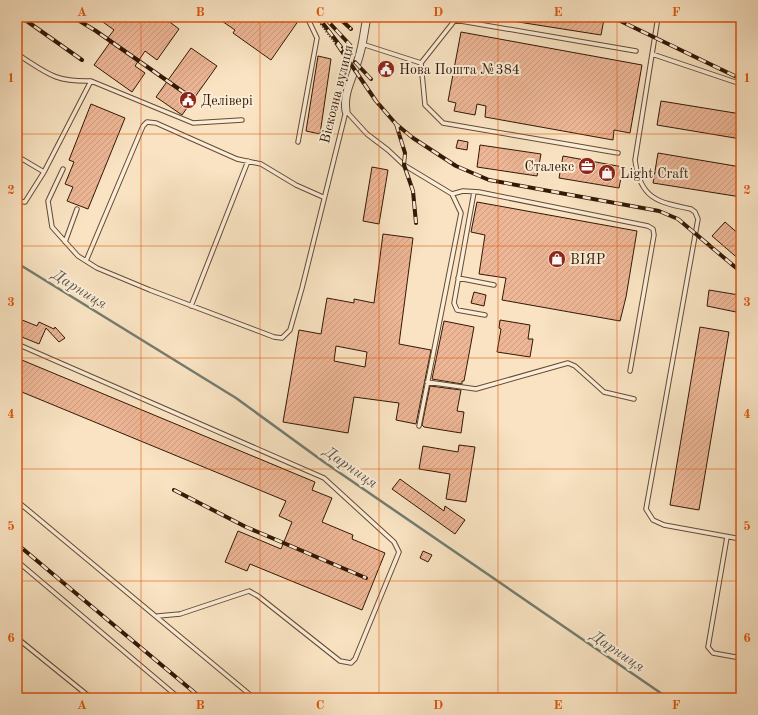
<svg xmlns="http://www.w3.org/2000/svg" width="758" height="715" viewBox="0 0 758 715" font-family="'Old Standard TT',serif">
<defs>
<pattern id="building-hatch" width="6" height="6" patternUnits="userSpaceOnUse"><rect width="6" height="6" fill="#edb696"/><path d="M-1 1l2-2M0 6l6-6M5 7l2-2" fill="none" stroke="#cc9c80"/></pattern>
</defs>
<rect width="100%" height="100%" fill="#f9e3c2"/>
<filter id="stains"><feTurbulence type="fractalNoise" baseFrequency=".005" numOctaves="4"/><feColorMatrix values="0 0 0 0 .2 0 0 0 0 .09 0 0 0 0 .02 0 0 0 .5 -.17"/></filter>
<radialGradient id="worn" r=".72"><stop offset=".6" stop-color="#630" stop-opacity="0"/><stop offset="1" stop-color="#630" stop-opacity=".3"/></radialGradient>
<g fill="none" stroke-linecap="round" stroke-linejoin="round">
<path stroke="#737c70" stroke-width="2.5" d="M 17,263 L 236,398 L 324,462 L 668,698"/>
</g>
<path fill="url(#building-hatch)" stroke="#331805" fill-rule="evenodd" d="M 96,17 L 163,17 L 179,29 L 157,60 L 145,51 L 135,66 L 145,73 L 132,92 L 94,65 L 111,41 L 107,39 L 114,30 Z
M 216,17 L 301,17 L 271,60 L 233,33 L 235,30 Z
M 513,17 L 594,17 L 604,19 L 601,35 L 512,21 Z
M 461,32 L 642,65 L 630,133 L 614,130 L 613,140 L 485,117 L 486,106 L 477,104 L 475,115 L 454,111 L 456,103 L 448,101 Z
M 191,48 L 217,66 L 182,115 L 156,97 Z
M 318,56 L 331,59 L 320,134 L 306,131 Z
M 661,101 L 741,114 L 741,139 L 657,125 Z
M 91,104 L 125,118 L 88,209 L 67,201 L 73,187 L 65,184 L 74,162 L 69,160 Z
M 458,140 L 468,142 L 467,150 L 456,148 Z
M 480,145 L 541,154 L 537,176 L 477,167 Z
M 658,153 L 741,167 L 741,197 L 653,183 Z
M 563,156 L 623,167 L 619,188 L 559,178 Z
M 372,167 L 388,170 L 379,224 L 363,221 Z
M 477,202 L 637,231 L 626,297 L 620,321 L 502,300 L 506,278 L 479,274 L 485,235 L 471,232 Z
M 725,222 L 741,236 L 741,261 L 712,236 Z
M 383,234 L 413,238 L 399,344 L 431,350 L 416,424 L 396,420 L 399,403 L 354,397 L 348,433 L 283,422 L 299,330 L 321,334 L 327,298 L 354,303 L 354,299 L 374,303 ZM 336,346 L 367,352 L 365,367 L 334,361 Z
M 709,290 L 739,295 L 736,312 L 707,306 Z
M 474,292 L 486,295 L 484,306 L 471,303 Z
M 17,318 L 37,326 L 39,322 L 54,329 L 55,327 L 65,338 L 59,342 L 46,328 L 39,344 L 17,335 Z
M 500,320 L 530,325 L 528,339 L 533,339 L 530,357 L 497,352 L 501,329 L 499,328 Z
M 444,321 L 474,327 L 464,381 L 462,381 L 462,384 L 432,379 Z
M 700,327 L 729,332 L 699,510 L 670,505 Z
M 17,358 L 315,482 L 312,490 L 332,498 L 322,522 L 353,535 L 352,539 L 385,553 L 362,610 L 250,564 L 247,571 L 225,562 L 238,531 L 281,549 L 292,522 L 279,516 L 286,501 L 17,390 Z
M 430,386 L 461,390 L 457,411 L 464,412 L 461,433 L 424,427 L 422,425 Z
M 459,445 L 475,447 L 466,502 L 446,499 L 450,474 L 419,469 L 423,446 L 458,452 Z
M 400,479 L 444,511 L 445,506 L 465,520 L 455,534 L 392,489 Z
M 423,551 L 432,555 L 428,562 L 420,558 Z"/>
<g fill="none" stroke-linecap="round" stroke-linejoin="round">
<defs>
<path id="lane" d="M 658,17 L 635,160 C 640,198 656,202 691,209 L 695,212 L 698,219 L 646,509 L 653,520 L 664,525 L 741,539
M 362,44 L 421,63 L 425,105 L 443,123 L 618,153
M 17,54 C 47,73 54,82 91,81 L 44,172 L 25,202 L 17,201
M 652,54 L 741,84
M 421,63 L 455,20 L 636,51
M 91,81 L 193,123 L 242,120
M 346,111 L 367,134 L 388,150 L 404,165 L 452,194 L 463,191 L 479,192 L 648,226 L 653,229 L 654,235 L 630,371
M 298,142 L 317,38 L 307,17
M 17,156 L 44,172
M 63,169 L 48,201 L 52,227 L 78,256 L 97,268 L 150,290 L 274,337 L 282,338 L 290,330 L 302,288 L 346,111
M 474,192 L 454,303 L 457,310 L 485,315
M 65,242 L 77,209
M 86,261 L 143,126 L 147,122 L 156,123 L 237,159 L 261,164 L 296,185 L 323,197
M 458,278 L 494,285
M 191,306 L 248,161
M 17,344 L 324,478 L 394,542 L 399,552 L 355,659 L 351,663 L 340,661 L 258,596 L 249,591 L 180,614 L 158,616
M 427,382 L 476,389 L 568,363 L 575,366 L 604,392 L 634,399
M 419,426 L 461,213 L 452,194
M 17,501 L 254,698
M 727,537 L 708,647 L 713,653 L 741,658
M 17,561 L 179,698
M 17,638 L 91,698"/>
<path id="street" d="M 346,111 C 343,93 353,77 358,60 C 363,46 364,31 367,17"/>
</defs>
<use href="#lane" stroke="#644b34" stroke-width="5.5"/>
<use href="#street" stroke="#644b34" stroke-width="9"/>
<path stroke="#331805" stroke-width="1.5" stroke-dasharray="1 2" stroke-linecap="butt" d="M 315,17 L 342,53 L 348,66"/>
<use href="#lane" stroke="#fbedd7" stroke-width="3.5"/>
<use href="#street" stroke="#fbedd7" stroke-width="7"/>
<defs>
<path id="rail" d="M 21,17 L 82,60
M 73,17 L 96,31 L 189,96
M 318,17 L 341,47
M 338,17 L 351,29
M 612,17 L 741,79
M 325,18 L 351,46
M 337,44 L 376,101 L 396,124 L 413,138 L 456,166 L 489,180 L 659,211 L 678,219 L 741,272
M 355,62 L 371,79
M 396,124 L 405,153 L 404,165 L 413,191 L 416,223
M 174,490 L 246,527 L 366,578
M 17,544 L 201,698"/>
</defs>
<use href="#rail" stroke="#331805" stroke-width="4"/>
<use href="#rail" stroke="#fbedd7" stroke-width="2.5" stroke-dasharray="8" stroke-linecap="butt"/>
</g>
<path fill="none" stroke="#df560c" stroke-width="1" stroke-opacity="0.55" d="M 141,17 L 141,698M 260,17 L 260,698M 379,17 L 379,698M 498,17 L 498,698M 617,17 L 617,698M 17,134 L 741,134M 17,246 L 741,246M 17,358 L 741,358M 17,469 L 741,469M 17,581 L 741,581"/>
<defs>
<symbol id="civic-disc" viewBox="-11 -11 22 22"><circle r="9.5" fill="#8f2418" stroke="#fbedd7"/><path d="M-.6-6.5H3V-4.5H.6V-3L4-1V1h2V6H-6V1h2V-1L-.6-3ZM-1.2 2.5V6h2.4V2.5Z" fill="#fff"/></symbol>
<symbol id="office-disc" viewBox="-11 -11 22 22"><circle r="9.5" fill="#8f2418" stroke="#fbedd7"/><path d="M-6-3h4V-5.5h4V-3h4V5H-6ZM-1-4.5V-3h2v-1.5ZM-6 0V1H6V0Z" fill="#fff"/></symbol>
<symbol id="shop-disc" viewBox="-11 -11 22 22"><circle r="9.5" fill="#8f2418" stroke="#fbedd7"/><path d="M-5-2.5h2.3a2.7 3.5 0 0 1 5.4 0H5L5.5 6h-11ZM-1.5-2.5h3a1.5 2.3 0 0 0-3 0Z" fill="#fff"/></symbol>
</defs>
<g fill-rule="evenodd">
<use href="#civic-disc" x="376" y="59" width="20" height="20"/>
<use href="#civic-disc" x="178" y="90" width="20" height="20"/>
<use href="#office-disc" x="577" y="156" width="20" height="20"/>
<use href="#shop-disc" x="597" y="163" width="20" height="20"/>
<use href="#shop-disc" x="547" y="249" width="20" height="20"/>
</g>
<g text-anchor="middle" stroke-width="4" stroke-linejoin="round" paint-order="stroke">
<g font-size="14" fill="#331805" stroke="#fbedd7" text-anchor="start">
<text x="399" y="74">Нова Пошта №384</text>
<text x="201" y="105">Делівері</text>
<text x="574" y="171" text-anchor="end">Сталекс</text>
<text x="620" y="178">Light Craft</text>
<text x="570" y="264">ВІЯР</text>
</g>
<g font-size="14" fill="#331805" stroke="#fbedd7">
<text transform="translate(336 94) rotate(-76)" y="5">Віскозна вулиця</text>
</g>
<g font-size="15" font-style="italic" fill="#585243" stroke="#fbedd7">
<text transform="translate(80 289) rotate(32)" y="5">Дарниця</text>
<text transform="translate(351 467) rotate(35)" y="5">Дарниця</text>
<text transform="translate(618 651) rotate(34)" y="5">Дарниця</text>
</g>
</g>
<rect width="758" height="715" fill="none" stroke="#f9e3c2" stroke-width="44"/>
<rect x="22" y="22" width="714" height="671" fill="none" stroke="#df560c" stroke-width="1.5"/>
<g font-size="13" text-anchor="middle" font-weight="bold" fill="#df560c">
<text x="82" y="16">A</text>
<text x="200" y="16">B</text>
<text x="320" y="16">C</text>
<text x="438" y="16">D</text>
<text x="558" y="16">E</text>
<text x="676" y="16">F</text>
<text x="11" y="82">1</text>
<text x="747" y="82">1</text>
<text x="11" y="194">2</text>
<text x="747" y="194">2</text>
<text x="11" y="306">3</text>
<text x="747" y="306">3</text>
<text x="11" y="418">4</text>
<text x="747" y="418">4</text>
<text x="11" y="530">5</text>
<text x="747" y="530">5</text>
<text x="11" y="642">6</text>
<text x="747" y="642">6</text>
<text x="82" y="709">A</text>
<text x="200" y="709">B</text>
<text x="320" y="709">C</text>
<text x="438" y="709">D</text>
<text x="558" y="709">E</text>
<text x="676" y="709">F</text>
</g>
<rect width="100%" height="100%" filter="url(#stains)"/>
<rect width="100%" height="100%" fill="url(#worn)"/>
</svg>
